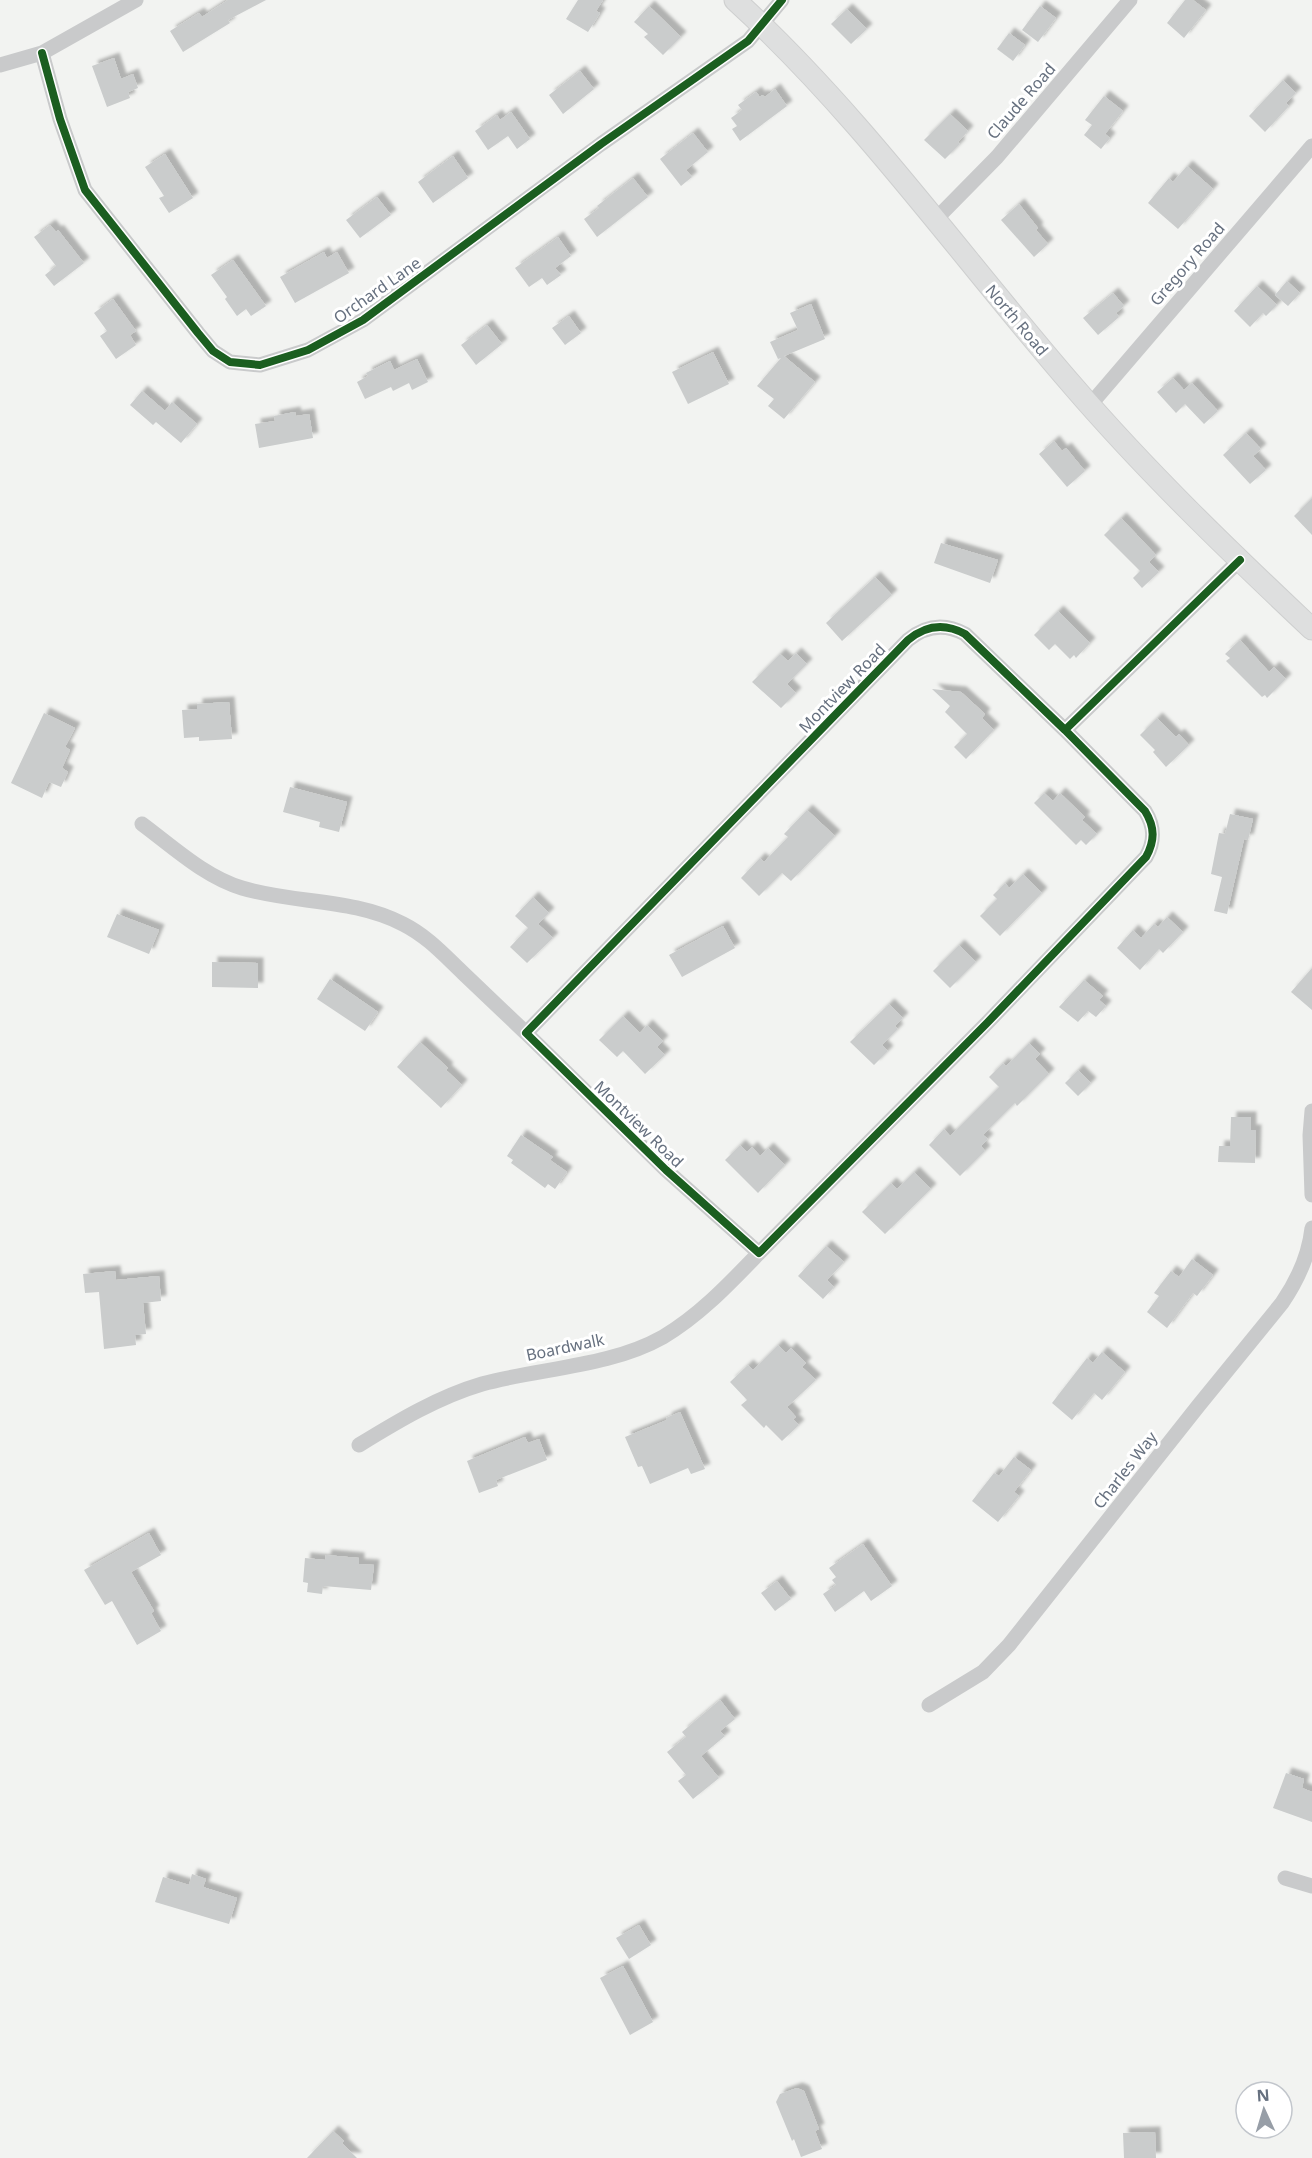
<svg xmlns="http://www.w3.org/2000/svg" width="1312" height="2158" viewBox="0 0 1312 2158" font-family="'Noto Sans',sans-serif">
<defs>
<filter id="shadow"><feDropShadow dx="5.5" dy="-5.5" stdDeviation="1.5" flood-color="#0004"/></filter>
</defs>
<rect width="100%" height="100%" fill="#f2f3f1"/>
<path fill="#cacccc" filter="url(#shadow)" d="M 228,0 L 266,0 L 228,20 L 230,23 L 183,52 L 170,31 L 199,13 L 202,17 Z
M 578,0 L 603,0 L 596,11 L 600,13 L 588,32 L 566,19 Z
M 1185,0 L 1193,0 L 1206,10 L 1184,38 L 1167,23 Z
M 649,6 L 681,37 L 663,55 L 644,37 L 648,34 L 634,22 Z
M 1040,6 L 1056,18 L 1038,42 L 1022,30 Z
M 847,9 L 867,29 L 851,44 L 831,24 Z
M 1009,33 L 1025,45 L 1013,61 L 997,49 Z
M 114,58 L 121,79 L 133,74 L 138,88 L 128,92 L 130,98 L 107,107 L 92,66 Z
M 580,71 L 594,89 L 563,114 L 549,95 Z
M 1283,80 L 1296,93 L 1286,103 L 1289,106 L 1265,132 L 1249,116 Z
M 775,89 L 787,106 L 740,141 L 732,129 L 737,126 L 731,118 L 742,110 L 738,105 L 756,92 L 760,97 L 762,95 L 765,97 Z
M 1104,96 L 1123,111 L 1105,134 L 1110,138 L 1101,149 L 1084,135 L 1092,125 L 1085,120 Z
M 511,112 L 530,139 L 517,149 L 508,136 L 488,150 L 475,131 L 497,115 L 500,120 Z
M 950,114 L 968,131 L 958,142 L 960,144 L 945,159 L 924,140 Z
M 693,133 L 708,152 L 686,170 L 692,177 L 681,186 L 660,159 Z
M 165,154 L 193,198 L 169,213 L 159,198 L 164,196 L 145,167 Z
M 453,156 L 468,178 L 433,203 L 418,182 Z
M 1187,166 L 1213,189 L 1178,229 L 1148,203 L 1169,178 L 1173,182 Z
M 633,178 L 648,197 L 597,237 L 584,219 L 599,208 L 597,206 Z
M 377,197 L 391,215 L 360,238 L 346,220 Z
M 1019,204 L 1038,228 L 1036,230 L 1048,244 L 1034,257 L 1001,220 Z
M 50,225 L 56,232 L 58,230 L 84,263 L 54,286 L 45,275 L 56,266 L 34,237 Z
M 558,237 L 571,256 L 555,268 L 561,275 L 547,285 L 542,278 L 529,287 L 515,268 Z
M 324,252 L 327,258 L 337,252 L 349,273 L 295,303 L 280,277 Z
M 233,260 L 266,306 L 251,316 L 246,309 L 237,316 L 225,299 L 227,297 L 211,275 Z
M 1287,281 L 1300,293 L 1288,306 L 1275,295 Z
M 1257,286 L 1277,305 L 1266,316 L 1263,313 L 1250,327 L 1234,311 Z
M 1113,293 L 1124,306 L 1116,313 L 1119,317 L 1098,335 L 1083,318 Z
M 113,299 L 136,331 L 130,335 L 136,345 L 116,359 L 100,336 L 107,331 L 94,313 Z
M 811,304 L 825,339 L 784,356 L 815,382 L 784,419 L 768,406 L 774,399 L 757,386 L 781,358 L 778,359 L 770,342 L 798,330 L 790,313 Z
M 569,316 L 581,333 L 565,345 L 552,328 Z
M 487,325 L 502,344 L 476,365 L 461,345 Z
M 713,352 L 729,384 L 688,404 L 672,372 Z
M 417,359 L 428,382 L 412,390 L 409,383 L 393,391 L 391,387 L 365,399 L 357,382 L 368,376 L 366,373 L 390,361 L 394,370 Z
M 1173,378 L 1184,390 L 1192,383 L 1218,411 L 1204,424 L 1185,404 L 1176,413 L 1157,392 Z
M 142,391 L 165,411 L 172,402 L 197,424 L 181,443 L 156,422 L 153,425 L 130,405 Z
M 295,412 L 296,416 L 309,414 L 313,438 L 259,448 L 255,424 L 275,421 L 274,416 Z
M 1246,433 L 1261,449 L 1253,456 L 1266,470 L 1250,484 L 1223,455 Z
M 1054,441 L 1062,451 L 1066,448 L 1085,471 L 1067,487 L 1039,454 Z
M 1312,498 L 1312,535 L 1294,516 Z
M 1121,518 L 1156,555 L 1140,571 L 1104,535 Z
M 941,543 L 998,560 L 990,583 L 934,563 Z
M 1149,562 L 1159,572 L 1142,588 L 1133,578 Z
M 875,577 L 892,595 L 842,641 L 826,623 Z
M 1058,611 L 1090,643 L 1076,658 L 1074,655 L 1070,659 L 1055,644 L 1049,650 L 1034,635 Z
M 1240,640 L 1269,672 L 1274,667 L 1286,679 L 1267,698 L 1265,695 L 1262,697 L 1226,661 L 1230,658 L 1225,654 Z
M 796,653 L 807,664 L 787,684 L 796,693 L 781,708 L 752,682 L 780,654 L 788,661 Z
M 932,689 L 961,692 L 985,714 L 982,718 L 994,730 L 966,759 L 954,747 L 967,734 L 945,712 L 950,706 Z
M 229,702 L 232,739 L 199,741 L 199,737 L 184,738 L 182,710 L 197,709 L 197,704 Z
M 44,713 L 75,728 L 65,747 L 70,750 L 62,768 L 68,772 L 61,787 L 49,782 L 42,798 L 11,783 Z
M 1157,718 L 1176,737 L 1179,734 L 1189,745 L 1166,767 L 1153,752 L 1155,750 L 1140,735 Z
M 290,787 L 347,802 L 339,832 L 319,827 L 320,822 L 283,812 Z
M 1044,793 L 1053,801 L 1060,793 L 1085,817 L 1082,820 L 1097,834 L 1086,845 L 1081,840 L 1076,845 L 1034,803 Z
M 807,810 L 835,836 L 791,881 L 782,873 L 759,896 L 741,878 L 760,858 L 764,862 L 788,837 L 784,834 Z
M 1230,814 L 1253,819 L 1248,840 L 1244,839 L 1227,914 L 1214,911 L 1222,877 L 1211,874 L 1219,833 L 1225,834 Z
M 1023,874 L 1042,893 L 1000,936 L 980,916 L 997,899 L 993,895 L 1005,883 L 1009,888 Z
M 533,897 L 549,913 L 538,924 L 553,938 L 527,963 L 510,947 L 528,928 L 515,916 Z
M 117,914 L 159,930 L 149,954 L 107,937 Z
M 1167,917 L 1183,932 L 1163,953 L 1159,949 L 1140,970 L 1117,948 L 1133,930 L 1141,938 L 1154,924 L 1158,927 Z
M 723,926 L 735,948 L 682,977 L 669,955 Z
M 959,945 L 976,962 L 950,988 L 933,971 Z
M 212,962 L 258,963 L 258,988 L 212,987 Z
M 1312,968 L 1312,1010 L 1291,992 Z
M 330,979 L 378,1012 L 365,1031 L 317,999 Z
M 1084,980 L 1103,996 L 1099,1000 L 1106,1006 L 1096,1017 L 1088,1011 L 1078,1022 L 1059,1007 Z
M 889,1004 L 903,1018 L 895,1026 L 898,1029 L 882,1045 L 888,1051 L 874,1065 L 850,1042 Z
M 623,1016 L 640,1033 L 647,1025 L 663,1041 L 657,1047 L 665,1055 L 645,1074 L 623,1051 L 617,1057 L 599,1040 Z
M 420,1042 L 448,1068 L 446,1070 L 462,1085 L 441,1108 L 397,1067 Z
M 1029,1043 L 1040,1054 L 1035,1059 L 1049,1074 L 1017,1106 L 1015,1103 L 983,1135 L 988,1139 L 981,1146 L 985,1151 L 960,1176 L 929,1145 L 944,1129 L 950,1136 L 999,1087 L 989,1077 L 1003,1063 L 1006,1066 Z
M 1078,1070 L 1091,1083 L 1078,1096 L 1065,1083 Z
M 1231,1117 L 1251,1117 L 1251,1130 L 1256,1130 L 1255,1163 L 1218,1162 L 1219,1146 L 1230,1146 Z
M 521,1135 L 553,1157 L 550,1160 L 567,1172 L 555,1189 L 548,1184 L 545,1188 L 511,1163 L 513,1160 L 507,1156 Z
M 740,1145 L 747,1152 L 752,1147 L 760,1156 L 768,1148 L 785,1165 L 758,1193 L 725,1160 Z
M 914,1172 L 931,1189 L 885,1234 L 862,1212 L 891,1183 L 897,1189 Z
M 826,1246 L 844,1262 L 827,1280 L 834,1287 L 823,1299 L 798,1276 Z
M 1192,1259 L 1213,1275 L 1197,1296 L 1193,1293 L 1167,1328 L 1147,1312 L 1159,1296 L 1154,1293 L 1171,1271 L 1179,1277 Z
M 115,1271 L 116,1280 L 159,1276 L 161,1301 L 143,1303 L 146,1334 L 135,1335 L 136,1345 L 104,1349 L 99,1292 L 85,1293 L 83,1274 Z
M 778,1345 L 786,1353 L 791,1348 L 806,1363 L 802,1367 L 816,1380 L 787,1407 L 796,1417 L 793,1419 L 799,1425 L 782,1441 L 766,1425 L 764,1428 L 741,1405 L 747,1400 L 730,1382 L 748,1365 L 753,1370 Z
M 1102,1352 L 1125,1372 L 1102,1400 L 1094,1393 L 1072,1420 L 1052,1403 L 1087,1358 L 1093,1363 Z
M 680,1412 L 705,1469 L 691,1474 L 688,1468 L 650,1484 L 642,1466 L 638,1467 L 625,1437 L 667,1420 L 666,1418 Z
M 525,1437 L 528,1443 L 539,1439 L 547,1460 L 496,1480 L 498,1486 L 479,1493 L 467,1461 Z
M 1014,1457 L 1031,1470 L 1014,1492 L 1019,1496 L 998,1522 L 972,1501 L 994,1473 L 999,1476 Z
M 149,1533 L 161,1555 L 131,1572 L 154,1611 L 151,1613 L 161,1631 L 137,1645 L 112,1601 L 105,1605 L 84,1570 Z
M 863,1544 L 892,1586 L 871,1601 L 864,1591 L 835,1612 L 823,1594 L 836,1585 L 832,1580 L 836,1577 L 829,1568 Z
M 326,1555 L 359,1558 L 359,1564 L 374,1565 L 371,1590 L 323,1586 L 322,1594 L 307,1592 L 308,1583 L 303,1582 L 305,1558 L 325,1560 Z
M 777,1581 L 791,1599 L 775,1611 L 761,1593 Z
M 720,1700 L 735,1719 L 720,1731 L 725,1736 L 701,1756 L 719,1778 L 693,1799 L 678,1781 L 686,1775 L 667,1752 L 686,1737 L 682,1732 Z
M 1286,1773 L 1304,1779 L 1302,1788 L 1312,1792 L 1312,1822 L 1273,1808 Z
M 192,1874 L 206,1879 L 203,1887 L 237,1898 L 229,1924 L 155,1902 L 163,1877 L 189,1885 Z
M 639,1925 L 651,1945 L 629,1959 L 616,1938 Z
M 623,1966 L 653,2022 L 630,2035 L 600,1978 Z
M 797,2088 L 804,2091 L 819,2129 L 815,2131 L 822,2149 L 801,2157 L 794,2139 L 792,2141 L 776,2102 L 780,2094 Z
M 333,2131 L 344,2141 L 342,2143 L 357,2158 L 307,2158 Z
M 1155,2132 L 1156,2158 L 1124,2158 L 1123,2133 Z"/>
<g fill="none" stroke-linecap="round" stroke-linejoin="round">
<defs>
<path id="secondary" d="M 735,0 C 861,115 961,257 1073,386 C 1147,472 1229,551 1312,629"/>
</defs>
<use href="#secondary" stroke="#cecfcf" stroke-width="23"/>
<path stroke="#c9cacb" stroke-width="15" d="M 42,53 L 60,119 L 85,190 L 198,333 L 213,351 L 230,362 L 260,365 L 308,350 L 363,320 L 601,144 L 748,41 L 782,0
M 0,65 L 42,53 L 136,0
M 935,220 L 997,157 L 1130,0
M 1090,405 L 1312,146
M 1065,730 L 965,634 C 945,623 926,625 908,640 L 526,1033 L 666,1170 L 759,1253 L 987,1023 L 1146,857 C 1155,841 1155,827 1145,811 L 1065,730 L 1240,560
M 142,824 C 173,847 205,877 242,888 C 295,904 353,898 403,924 C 427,936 444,955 463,973 C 484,993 505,1013 526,1033
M 1312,1111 L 1310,1135 L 1312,1195
M 359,1445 C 398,1421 438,1397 482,1384 C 540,1368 610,1367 663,1337 C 700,1315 729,1284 759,1253
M 929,1705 L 983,1672 L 1009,1645 L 1199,1405 L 1282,1303 C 1297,1281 1309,1255 1312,1228
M 1285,1878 L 1312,1886"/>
<use href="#secondary" stroke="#dedfdf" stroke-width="21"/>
<defs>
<path id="cycleway" d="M 42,53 L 60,119 L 85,190 L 198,333 L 213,351 L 230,362 L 260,365 L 308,350 L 363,320 L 601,144 L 748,41 L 782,0
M 1065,730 L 965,634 C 945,623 926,625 908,640 L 526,1033 L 666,1170 L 759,1253 L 987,1023 L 1146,857 C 1155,841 1155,827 1145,811 L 1065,730 L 1240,560"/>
</defs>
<use href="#cycleway" stroke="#fff" stroke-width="11"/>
<use href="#cycleway" stroke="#1b5e20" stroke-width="8"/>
</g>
<g text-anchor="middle" stroke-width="6" stroke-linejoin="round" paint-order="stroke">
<g font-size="16" fill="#66707f" stroke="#fff">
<text transform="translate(1021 101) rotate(-49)" y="6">Claude Road</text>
<text transform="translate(1187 264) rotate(-49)" y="6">Gregory Road</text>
<text transform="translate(377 290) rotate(-35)" y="6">Orchard Lane</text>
<text transform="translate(1017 320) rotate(50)" y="6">North Road</text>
<text transform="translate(842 688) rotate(-46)" y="6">Montview Road</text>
<text transform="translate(639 1124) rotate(44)" y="6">Montview Road</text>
<text transform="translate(565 1347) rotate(-12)" y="6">Boardwalk</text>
<text transform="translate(1125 1470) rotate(-52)" y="6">Charles Way</text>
</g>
</g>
<g transform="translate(1264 2110) rotate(356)"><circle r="28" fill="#ffffff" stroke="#c2c6cc" stroke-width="1.5"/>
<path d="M0-4.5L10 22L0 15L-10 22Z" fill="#979ea7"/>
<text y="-9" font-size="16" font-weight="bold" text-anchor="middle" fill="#66707f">N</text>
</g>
</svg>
